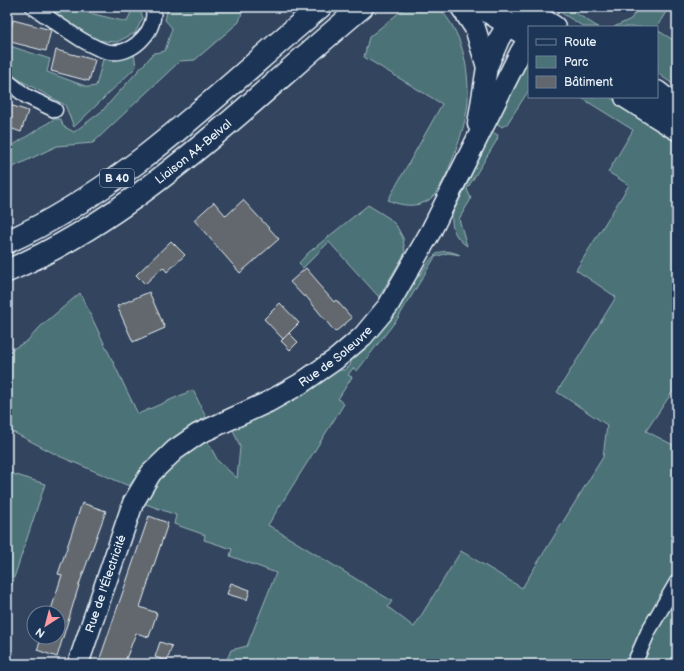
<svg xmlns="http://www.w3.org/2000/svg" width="684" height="671" viewBox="0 0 684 671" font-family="'Balsamiq Sans',sans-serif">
<rect width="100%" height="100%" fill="#32445e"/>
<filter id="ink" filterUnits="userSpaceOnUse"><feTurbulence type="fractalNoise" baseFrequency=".025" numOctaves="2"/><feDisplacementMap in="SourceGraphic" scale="8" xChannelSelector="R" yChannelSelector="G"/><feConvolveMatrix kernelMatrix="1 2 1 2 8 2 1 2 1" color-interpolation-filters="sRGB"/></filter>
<g filter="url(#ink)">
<path fill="#4b7377" stroke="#9ab2b8" d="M 45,7 L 82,7 L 81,11 L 127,22 L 133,7 L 139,7 L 143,18 L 135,33 L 117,42 L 94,40 Z
M 168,7 L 244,7 L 239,22 L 195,60 L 180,61 L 93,143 L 57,146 L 7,170 L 7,149 L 54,119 L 61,119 L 63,126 L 74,132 L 102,111 L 154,53 L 165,51 L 172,28 L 165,20 Z
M 406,7 L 438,7 C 462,31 469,66 468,100 C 468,121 446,188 429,200 C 416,208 401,206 388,200 L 442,104 L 364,57 L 369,37 Z
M 552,7 L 566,7 L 598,27 L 584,27 Z
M 638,7 L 665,7 L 667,10 L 657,27 L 614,27 L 631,19 Z
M 657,30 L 675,41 L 677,38 L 677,87 L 657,73 Z
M 7,45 L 50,59 L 47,72 L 88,87 L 96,86 L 103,59 L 134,52 L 136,67 L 74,127 L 65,105 L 7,73 Z
M 529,61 L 529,90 L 507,124 L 502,127 L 496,123 L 521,68 Z
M 580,97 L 609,97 L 677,139 L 677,385 L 646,431 L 677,447 L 677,664 L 225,664 L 231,650 L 247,646 L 276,573 L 230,556 L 232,549 L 204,540 L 205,535 L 174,524 L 176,515 L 143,503 L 157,478 L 181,456 L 207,440 L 218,461 L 237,478 L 240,447 L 232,427 L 337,370 L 344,370 L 350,366 L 352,357 L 415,276 L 419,277 C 430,259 437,244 460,255 L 448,253 L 435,257 L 398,318 L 357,371 L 353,368 L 348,375 L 352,377 L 338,399 L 344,404 L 268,525 L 392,601 L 388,607 L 414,627 L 461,551 L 522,588 L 603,457 L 607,425 L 557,392 L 616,297 L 576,270 L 629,185 L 608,172 L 633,130 Z
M 492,132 L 498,135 L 497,140 L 467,189 L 471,199 L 459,219 L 467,246 C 455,238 451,228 452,215 Z
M 368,205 L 389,218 L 396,225 L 403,238 L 405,253 L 379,297 L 329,242 L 303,268 L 299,263 L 308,253 Z
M 80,293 L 138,414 L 193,390 L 206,417 C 173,434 150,456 129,486 L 59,456 L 7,429 L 7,352 L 27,341 L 41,326 Z
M 7,472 L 45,484 L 7,599 Z"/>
<path fill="#62676d" stroke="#e8f1f8" d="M 13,20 L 51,30 L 46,51 L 7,41 Z
M 56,50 L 95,60 L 89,81 L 51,71 Z
M 7,104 L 28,111 L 21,132 L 7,127 Z
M 243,200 L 279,239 L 240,273 L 194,220 L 214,202 L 226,216 Z
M 171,241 L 185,255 L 167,272 L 163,267 L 145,284 L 136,275 Z
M 306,268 L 319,283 L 318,284 L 334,302 L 336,300 L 352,318 L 335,332 L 305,295 L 304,297 L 290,282 Z
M 149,292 L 165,328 L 133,342 L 117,306 Z
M 280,303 L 299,323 L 283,339 L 264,319 Z
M 289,333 L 298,342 L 290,350 L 281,341 Z
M 82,503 L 106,511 L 80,582 L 57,657 L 37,650 L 42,637 L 58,637 L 58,613 L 50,613 L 62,575 L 58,574 Z
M 149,516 L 168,523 L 140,607 L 157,613 L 149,637 L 136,633 L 124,664 L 98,664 Z
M 231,583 L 250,590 L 247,600 L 227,594 Z
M 160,642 L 172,646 L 167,661 L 155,657 Z"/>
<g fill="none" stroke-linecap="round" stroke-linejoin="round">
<defs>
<path id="minor" d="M 33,7 C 52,19 89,49 110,52 C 123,54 135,47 143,38 C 151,30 155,18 153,7
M 7,81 L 26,96 L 55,110
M 634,664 L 649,630 L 677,582"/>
<g id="secondary">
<path d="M 461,7 L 475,28 L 487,67"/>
<path d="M 478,124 L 487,67 L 499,39 L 508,24"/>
<path id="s1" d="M 78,664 L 133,503 L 151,473 L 175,450 L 198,434 L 268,402 L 300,384 L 336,359 L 363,336 L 388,306 L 431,231 L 520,53 L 529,38"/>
</g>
<path id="primary" d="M 481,7 L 529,37
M 522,7 L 554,27
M 657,92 L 677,108
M 626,97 L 677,129"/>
<g id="trunk">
<path d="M 7,242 C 128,187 220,91 320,7"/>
<path id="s2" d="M 7,271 C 140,215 252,99 362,7"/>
</g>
</defs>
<use href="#minor" stroke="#e8f1f8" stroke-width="17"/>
<use href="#secondary" stroke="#e8f1f8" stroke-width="23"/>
<use href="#primary" stroke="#e8f1f8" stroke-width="25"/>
<use href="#trunk" stroke="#e8f1f8" stroke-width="25"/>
<use href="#minor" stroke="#1d3557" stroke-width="14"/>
<use href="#secondary" stroke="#1d3557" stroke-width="20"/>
<use href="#primary" stroke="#1d3557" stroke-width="22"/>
<use href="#trunk" stroke="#1d3557" stroke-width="22"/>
</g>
</g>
<g text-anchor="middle" stroke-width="3" stroke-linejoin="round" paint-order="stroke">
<rect fill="#1d3557" stroke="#abb9c8" stroke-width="1" x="100" y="169" width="34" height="18" rx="3"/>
<g font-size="11" font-weight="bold" fill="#e8f1f8">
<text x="117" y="182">B 40</text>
</g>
<g font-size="12" fill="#e8f1f8" stroke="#1d3557">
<text dy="4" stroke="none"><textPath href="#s2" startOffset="222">Liaison A4-Belval</textPath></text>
<text dy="4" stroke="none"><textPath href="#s1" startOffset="425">Rue de Soleuvre</textPath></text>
<text dy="4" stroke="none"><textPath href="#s1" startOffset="85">Rue de l'Électricité</textPath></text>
</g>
</g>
<rect width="684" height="671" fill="none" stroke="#1d3557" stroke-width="24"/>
<rect x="12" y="12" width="660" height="647" fill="none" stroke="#e8f1f8" stroke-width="1.5" filter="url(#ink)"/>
<rect x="528" y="26" width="130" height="72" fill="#1d3557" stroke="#6e8097"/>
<rect x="536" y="39" width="20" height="6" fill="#1d3557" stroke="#6e8097"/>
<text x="564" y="46" font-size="12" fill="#e8f1f8">Route</text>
<rect x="536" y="56" width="20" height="12" fill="#4b7377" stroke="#6e8097"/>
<text x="564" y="66" font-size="12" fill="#e8f1f8">Parc</text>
<rect x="536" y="76" width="20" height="12" fill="#62676d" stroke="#6e8097"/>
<text x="564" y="86" font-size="12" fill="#e8f1f8">Bâtiment</text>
<g transform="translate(46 625) rotate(216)"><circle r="19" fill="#1d3557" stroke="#6e8097"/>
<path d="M0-3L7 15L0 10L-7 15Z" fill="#ff9aa2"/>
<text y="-6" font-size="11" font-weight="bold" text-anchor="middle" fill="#e8f1f8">N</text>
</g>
</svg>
